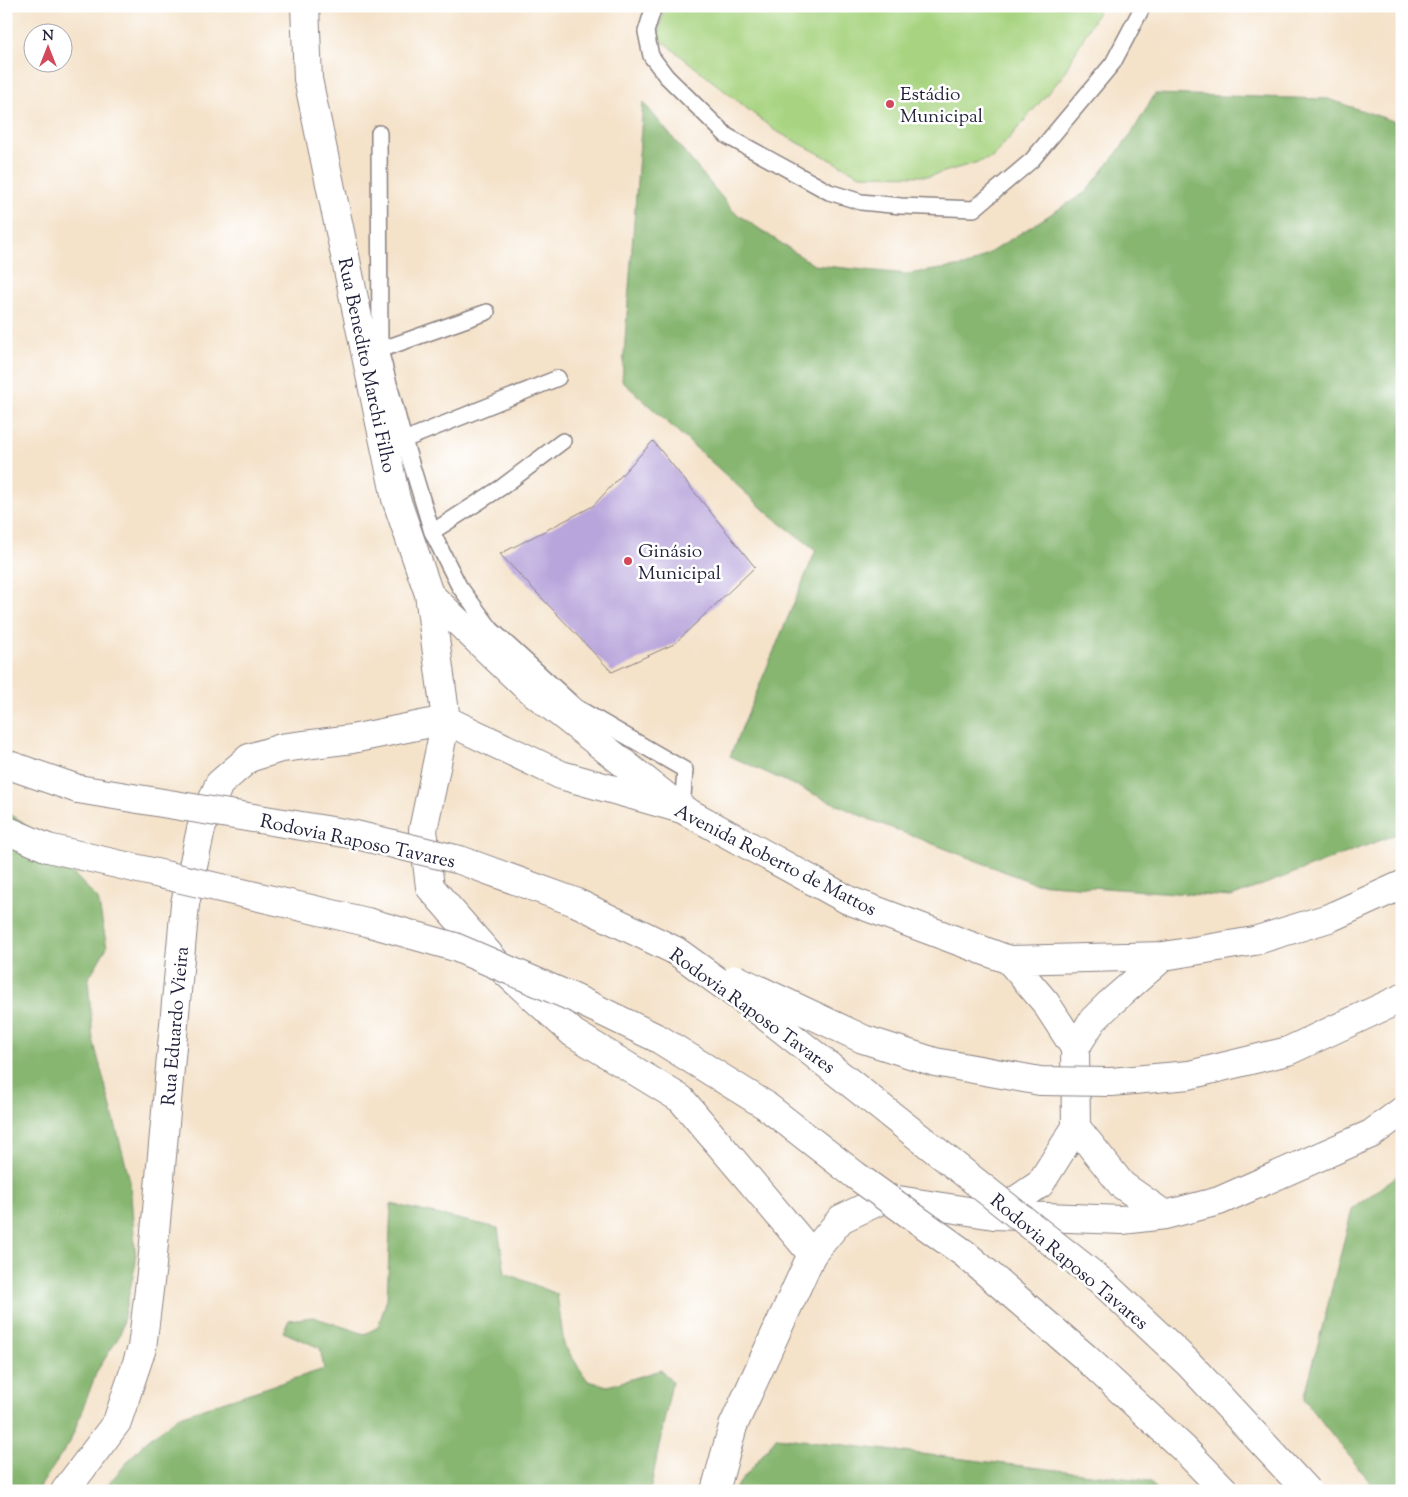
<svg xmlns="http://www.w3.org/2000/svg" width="1408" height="1497" viewBox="0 0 1408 1497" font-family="'Sorts Mill Goudy',serif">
<rect width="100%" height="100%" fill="#fff"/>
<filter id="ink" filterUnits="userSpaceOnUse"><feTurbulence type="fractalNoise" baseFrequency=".02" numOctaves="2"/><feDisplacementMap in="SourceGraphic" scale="10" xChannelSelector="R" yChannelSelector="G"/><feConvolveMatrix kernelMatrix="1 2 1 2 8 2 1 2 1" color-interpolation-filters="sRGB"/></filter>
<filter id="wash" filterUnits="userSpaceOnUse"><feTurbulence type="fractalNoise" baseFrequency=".0096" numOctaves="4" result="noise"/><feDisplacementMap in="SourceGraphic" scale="20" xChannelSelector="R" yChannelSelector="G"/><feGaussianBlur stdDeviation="1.12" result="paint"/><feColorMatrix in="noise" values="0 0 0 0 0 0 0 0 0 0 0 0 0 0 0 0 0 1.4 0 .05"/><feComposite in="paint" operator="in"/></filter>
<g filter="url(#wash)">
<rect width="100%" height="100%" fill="#f4e2c9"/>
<path fill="#a8d481" stroke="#657b5e" d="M 665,6 L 1101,6 L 1061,78 L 992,158 L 930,176 L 860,175 L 774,130 L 657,37 Z"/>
<path fill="#86b66f" stroke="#546c55" d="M 1155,94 L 1328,99 L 1402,124 L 1402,832 L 1231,897 L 1034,883 L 871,820 L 730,756 L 816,550 L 771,516 L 622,381 L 643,102 L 734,212 L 814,265 L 906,274 L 970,265 L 1086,192 L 1130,136 Z
M 6,812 L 23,822 L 98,899 L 107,947 L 88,979 L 93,1039 L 130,1181 L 136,1262 L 120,1335 L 97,1371 L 70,1442 L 37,1491 L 6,1491 Z
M 1402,1172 L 1402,1491 L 1377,1491 L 1304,1399 L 1352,1209 Z
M 391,1204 L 498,1228 L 505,1273 L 557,1294 L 564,1345 L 588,1381 L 608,1386 L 661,1370 L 672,1382 L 650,1491 L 102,1491 L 146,1441 L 179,1416 L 324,1369 L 320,1348 L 283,1332 L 289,1320 L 313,1317 L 365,1334 L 378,1327 L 387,1299 Z
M 777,1437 L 1150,1481 L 1156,1491 L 733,1491 Z"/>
<g id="blocks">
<path fill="#b8a5db" d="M 653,441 L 755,567 L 674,644 L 612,672 L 500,554 L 593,506 Z"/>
</g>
</g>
<g filter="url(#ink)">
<use href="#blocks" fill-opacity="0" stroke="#8b8282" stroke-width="1"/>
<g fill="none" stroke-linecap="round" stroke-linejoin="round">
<defs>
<path id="service" d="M 654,6 L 646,32 L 651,56 L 666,76 L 727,136 L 829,192 L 861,202 L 901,206 L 974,209 L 1032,160 L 1113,63 L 1143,6
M 379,133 L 380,350 L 404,440 L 432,532 L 459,586 L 491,629 L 576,707 L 685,770 L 682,809
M 380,350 L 487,312
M 404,440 L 558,378
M 432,532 L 502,487 L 563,441"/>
<path id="minor" d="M 65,1491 L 117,1422 L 142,1348 L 152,1265 L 185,904 L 201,829 L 219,784 L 249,758 L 281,748 L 352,739 L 446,720 L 423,830 L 430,887 L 500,967 L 573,1033 L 681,1099 L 812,1254"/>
<path id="primary" d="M 305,6 L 308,79 L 396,499 L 429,594 L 446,720 L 561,775 L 682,809 L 848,900 L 1009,960 L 1164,956 L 1254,941 L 1329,918 L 1402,885
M 429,594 L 523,684 L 673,802
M 1075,1048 L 1093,1020 L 1109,1004 L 1164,956
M 1076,1127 L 1122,1185 L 1165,1215
M 994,1215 L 1040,1184 L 1076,1127 L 1075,1048 L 1045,1002 L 1009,960
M 715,1491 L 733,1426 L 812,1254 L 841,1219 L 885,1198 L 994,1215 L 1122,1220 L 1165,1215 L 1219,1201 L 1371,1134 L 1402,1111"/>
<path id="trunk" d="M 6,764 L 78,789
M 6,830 L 48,848
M 659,1039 L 765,1105
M 1111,1082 L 1189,1075 L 1288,1051 L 1402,998"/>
</defs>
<use href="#service" stroke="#8b8282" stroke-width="18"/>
<use href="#minor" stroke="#8b8282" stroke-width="30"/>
<use href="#primary" stroke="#8b8282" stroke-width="30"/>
<use href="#trunk" stroke="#8b8282" stroke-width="30"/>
<use href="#service" stroke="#fff" stroke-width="15"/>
<use href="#minor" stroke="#fff" stroke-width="28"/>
<use href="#primary" stroke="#fff" stroke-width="28"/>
<use href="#trunk" stroke="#fff" stroke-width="28"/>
<defs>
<path id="trunk-bridge" d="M 78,789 L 356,835 L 460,860 L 575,902 L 676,951 L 763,1014 L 1101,1281 L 1188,1363 L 1307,1491
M 48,848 L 367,922 L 455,947 L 574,998 L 659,1039
M 736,979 L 863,1039 L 935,1062 L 1040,1081 L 1111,1082
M 765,1105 L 855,1175 L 965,1254 L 1085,1357 L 1184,1449 L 1225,1491"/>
</defs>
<use href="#trunk-bridge" stroke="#8b8282" stroke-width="30" stroke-linecap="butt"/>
<use href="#trunk-bridge" stroke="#fff" stroke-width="28"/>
</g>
</g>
<g fill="#d1495b" stroke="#fff" stroke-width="2">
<circle cx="890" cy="104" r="5"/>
<circle cx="628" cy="561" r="5"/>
</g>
<g text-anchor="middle" stroke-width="5" stroke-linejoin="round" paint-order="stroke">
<g font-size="19" fill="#22223b" stroke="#fff" text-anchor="start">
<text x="900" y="100">Estádio<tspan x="900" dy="22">Municipal</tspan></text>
<text x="638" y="557">Ginásio<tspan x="638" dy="22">Municipal</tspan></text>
</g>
<g font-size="19" fill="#22223b" stroke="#fff">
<text transform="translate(368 365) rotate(78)" y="7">Rua Benedito Marchi Filho</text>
<text transform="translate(358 840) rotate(12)" y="7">Rodovia Raposo Tavares</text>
<text transform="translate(776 859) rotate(27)" y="7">Avenida Roberto de Mattos</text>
<text transform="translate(753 1010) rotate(36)" y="7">Rodovia Raposo Tavares</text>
<text transform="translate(174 1026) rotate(-85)" y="7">Rua Eduardo Vieira</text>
<text transform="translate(1070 1261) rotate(40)" y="7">Rodovia Raposo Tavares</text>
</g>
</g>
<rect width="1408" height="1497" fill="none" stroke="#fff" stroke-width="25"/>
<g transform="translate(48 48)"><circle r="24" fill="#ffffff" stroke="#a7a7b1"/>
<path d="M0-4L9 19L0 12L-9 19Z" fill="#d1495b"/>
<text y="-8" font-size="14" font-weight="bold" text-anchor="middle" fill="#22223b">N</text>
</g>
</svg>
